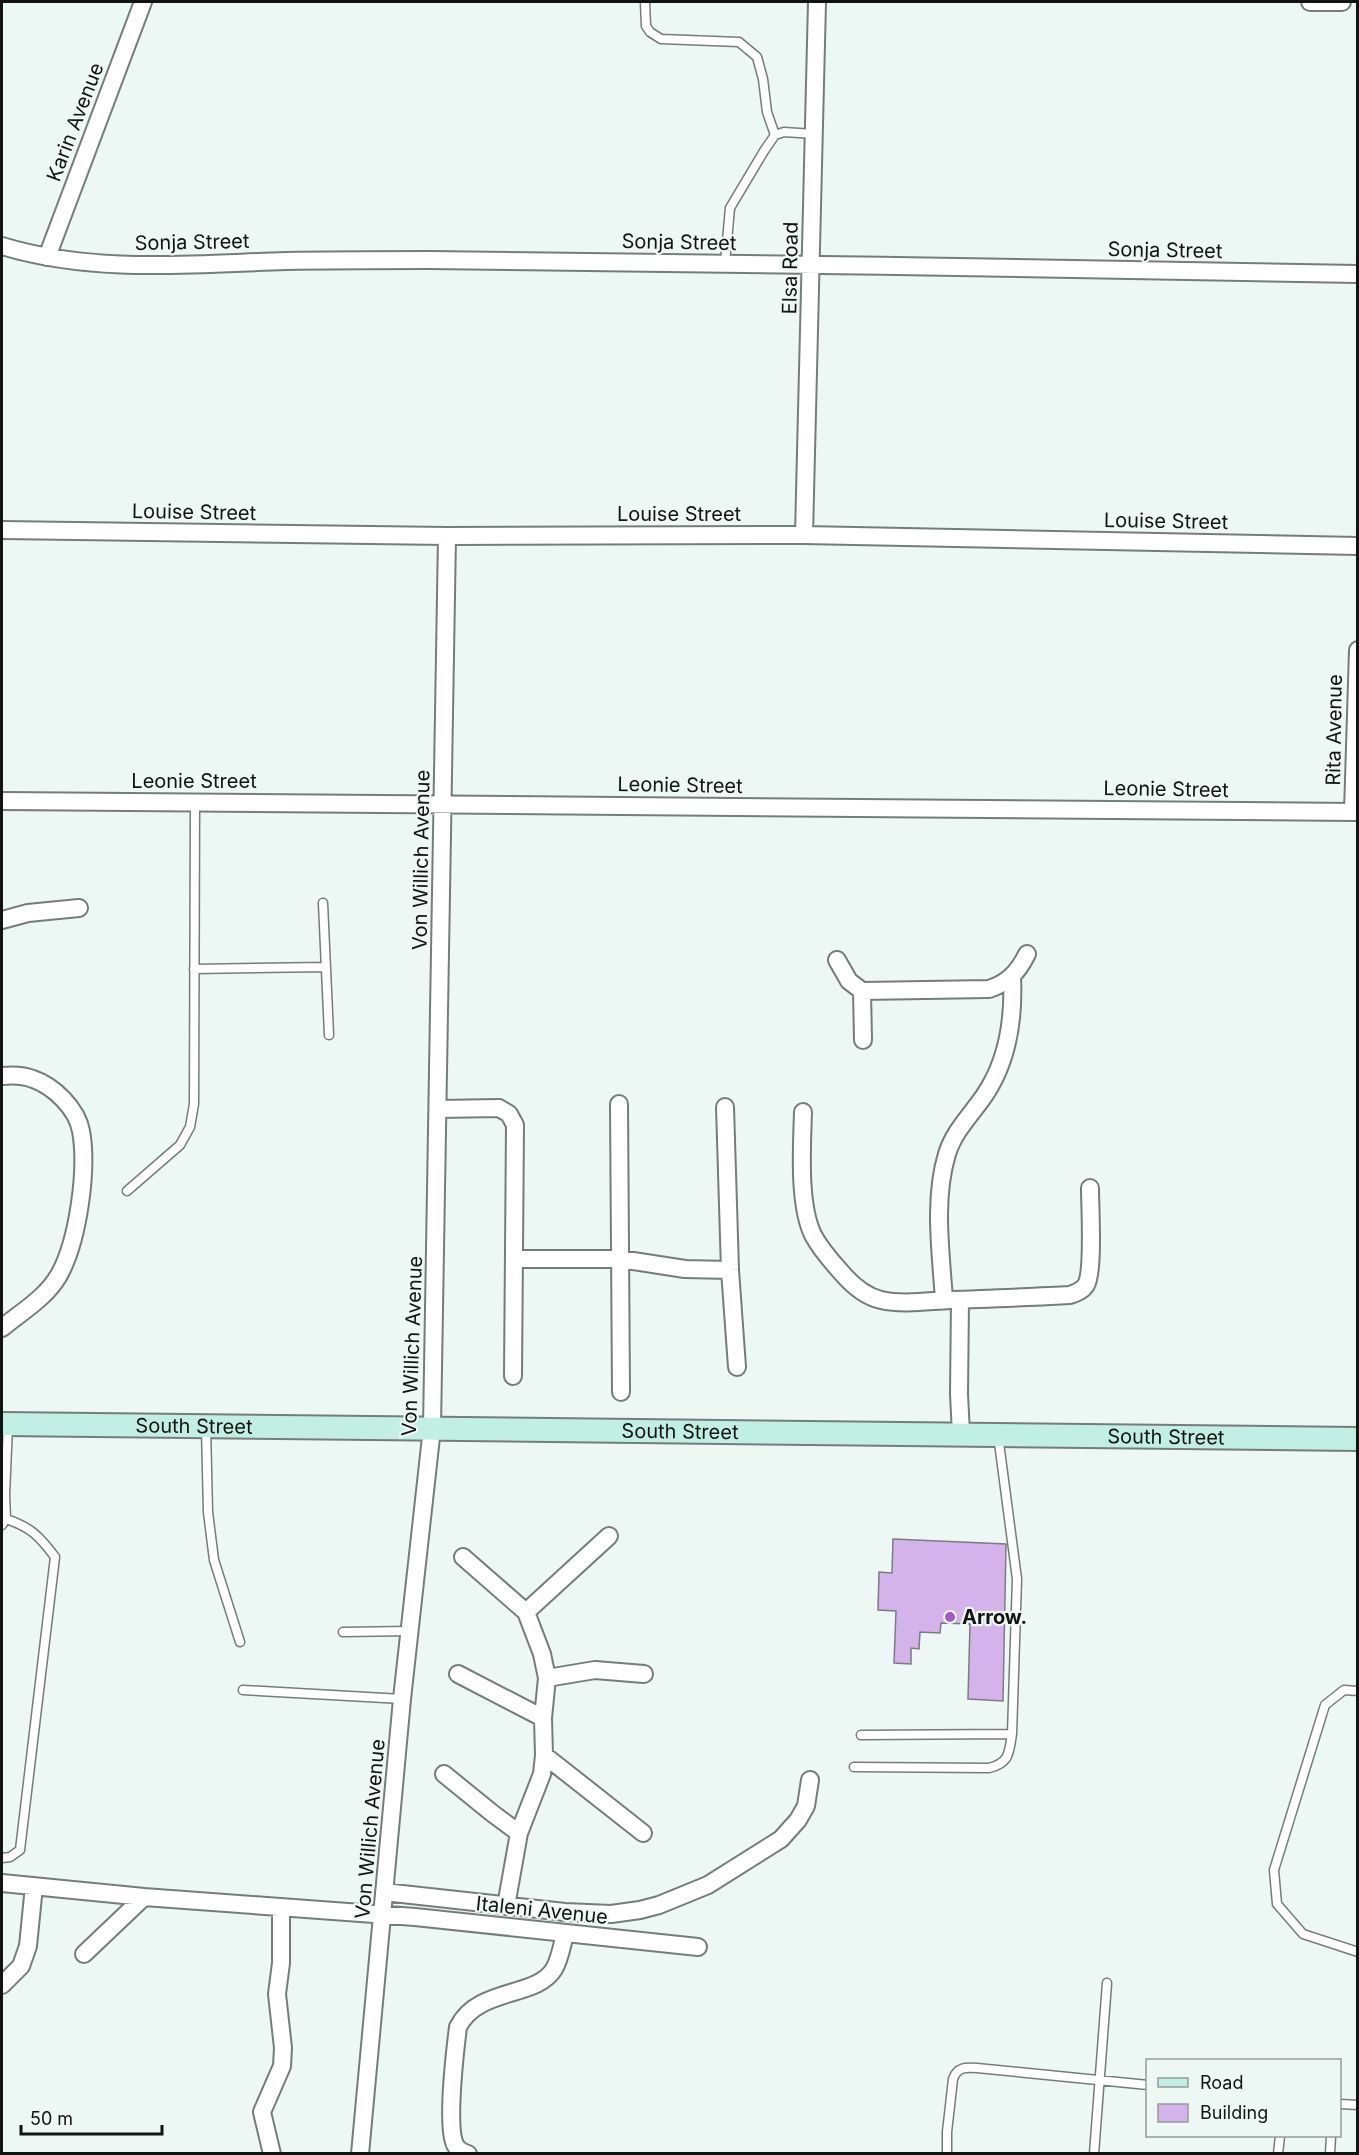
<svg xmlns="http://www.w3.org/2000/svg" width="1359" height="2155" viewBox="0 0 1359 2155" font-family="Inter,sans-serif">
<rect width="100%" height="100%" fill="#edf7f3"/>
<path fill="#d4b3ea" stroke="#7e7b81" stroke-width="1.5" d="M 893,1539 L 1006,1544 L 1003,1701 L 968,1699 L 970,1624 L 941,1623 L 940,1633 L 920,1632 L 919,1649 L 911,1648 L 911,1664 L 894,1663 L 896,1611 L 878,1610 L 879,1572 L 892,1573 Z"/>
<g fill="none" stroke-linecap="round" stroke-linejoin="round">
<defs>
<path id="lane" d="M 645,2 L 646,26 L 650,32 L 661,39 L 739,42 L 757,57 L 763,79 L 767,112 L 775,135
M 725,263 L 730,208 L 764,151 L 775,135 L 784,132 L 814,134
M 323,903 L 329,1035
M 194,969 L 325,967
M 127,1191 L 180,1145 L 190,1127 L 194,1104 L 195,802
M 206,1428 L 208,1512 L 214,1560 L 240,1642
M 2,1525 L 6,1519 L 5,1495 L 8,1425
M 343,1632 L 410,1631
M 243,1690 L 402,1699
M 1358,1691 L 1344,1690 L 1325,1705 L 1274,1870 L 1277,1904 L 1303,1934 L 1358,1952
M 861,1735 L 1012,1734
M 854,1767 L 989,1768 C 1010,1763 1009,1752 1012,1734 L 1017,1579 L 998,1435
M 2,1858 L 10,1857 L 20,1850 L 55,1557 C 40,1537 31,1527 6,1519
M 1340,2104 L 1358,2105
M 947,2154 L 947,2132 L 953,2079 C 957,2067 966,2067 977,2068 L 1148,2085
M 1094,2154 L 1107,1983
M 1278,2154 L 1280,2136
M 1330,2154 L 1331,2136"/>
<path id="street" d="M 1310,2 L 1342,2
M 2,246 C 94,274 191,264 286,261 C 334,260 382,260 429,260 C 739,262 1048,269 1358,274
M 47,257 L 143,2
M 2,530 L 447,536 L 804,535 L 1358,546
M 804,535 L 817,2
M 2,801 L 1358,812
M 1353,812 L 1358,650
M 2,920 L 28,913 L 79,908
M 837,960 L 849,981 L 862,991 L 989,989 C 1008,983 1018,972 1027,954
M 862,991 L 863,1040
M 2,1076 C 12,1075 23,1075 33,1079 C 54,1086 77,1109 81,1131 C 88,1170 78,1241 59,1275 C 46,1298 21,1312 2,1328
M 619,1104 L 621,1392
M 725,1107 L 730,1270 L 737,1367
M 438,1109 L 499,1108 L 509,1114 L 515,1125 L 513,1376
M 803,1112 C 802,1146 798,1204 813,1235 C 820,1248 831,1261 841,1272 C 852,1285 864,1296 881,1300 C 903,1305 928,1301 950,1300 C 990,1299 1030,1297 1070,1295 C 1076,1293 1082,1291 1086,1285 C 1094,1271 1090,1208 1090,1188
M 515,1259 L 620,1259 L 685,1269 L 730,1270
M 944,1300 C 941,1253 933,1200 947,1154 C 954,1131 971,1115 984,1096 C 1008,1061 1014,1018 1012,977
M 960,1300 L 959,1394 L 961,1434
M 463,1557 L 526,1612
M 458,1674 L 543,1718
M 547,1678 L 595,1670 L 644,1674
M 544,1755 L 643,1833
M 444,1774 L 492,1813 L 519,1833
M 2,1883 L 144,1897 L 415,1917 L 698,1947
M 384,1892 L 565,1912 L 611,1914 L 640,1910 L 659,1905 L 708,1885 L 781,1839 L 798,1820 L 806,1806 L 810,1780
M 506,1906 L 519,1833 L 542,1774 L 544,1755 L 543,1718 L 547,1678 L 542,1654 L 526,1612 L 609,1536
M 84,1954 L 144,1897
M 2,1985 L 21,1966 L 28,1946 L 34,1886
M 272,2154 L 262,2112 L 282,2066 L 283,2048 L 277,1994 L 281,1963 L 281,1907
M 360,2154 L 402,1699 L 432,1428 L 447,536
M 468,2154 C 461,2152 456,2149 454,2142 C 447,2121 455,2051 458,2027 C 478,1987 537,1998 554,1969 C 560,1959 562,1945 565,1934"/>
<g id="secondary">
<path id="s1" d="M 2,1424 L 1358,1439"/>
</g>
</defs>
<use href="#lane" stroke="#757d7a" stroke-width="11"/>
<use href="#street" stroke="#757d7a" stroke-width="20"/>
<use href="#secondary" stroke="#757d7a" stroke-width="26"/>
<use href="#lane" stroke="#fff" stroke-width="8"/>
<use href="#street" stroke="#fff" stroke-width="16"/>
<use href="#secondary" stroke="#c2efe3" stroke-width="22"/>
</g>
<circle fill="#a259cc" stroke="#edf7f3" stroke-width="2" cx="950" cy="1617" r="6"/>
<g text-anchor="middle" stroke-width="4.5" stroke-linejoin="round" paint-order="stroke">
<g font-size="20" fill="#111413" stroke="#edf7f3">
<text transform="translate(75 122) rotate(-69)" y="7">Karin Avenue</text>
<text transform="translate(192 242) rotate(-1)" y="7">Sonja Street</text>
<text transform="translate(679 242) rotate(1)" y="7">Sonja Street</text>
<text transform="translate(1165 250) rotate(1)" y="7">Sonja Street</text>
<text transform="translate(790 268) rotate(-89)" y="7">Elsa Road</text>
<text transform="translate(194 512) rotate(1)" y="7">Louise Street</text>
<text x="679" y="521">Louise Street</text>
<text transform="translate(1166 521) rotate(1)" y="7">Louise Street</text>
<text transform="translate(1334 730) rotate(-89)" y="7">Rita Avenue</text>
<text x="194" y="788">Leonie Street</text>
<text transform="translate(680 785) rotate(1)" y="7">Leonie Street</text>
<text transform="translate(1166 789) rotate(1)" y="7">Leonie Street</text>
<text transform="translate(421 860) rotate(-89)" y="7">Von Willich Avenue</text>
<text transform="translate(412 1346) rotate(-88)" y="7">Von Willich Avenue</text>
<text dy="7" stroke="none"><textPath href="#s1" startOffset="192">South Street</textPath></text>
<text dy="7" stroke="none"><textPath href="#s1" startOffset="678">South Street</textPath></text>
<text dy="7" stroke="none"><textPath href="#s1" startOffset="1164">South Street</textPath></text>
<text transform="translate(370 1829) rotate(-85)" y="7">Von Willich Avenue</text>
<text transform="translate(542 1910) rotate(6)" y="7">Italeni Avenue</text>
</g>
<g font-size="20" font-weight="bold" fill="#111413" stroke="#edf7f3" text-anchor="start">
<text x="962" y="1624">Arrow.</text>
</g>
</g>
<rect width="1359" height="2155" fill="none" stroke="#111413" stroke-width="6"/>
<rect x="1146" y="2059" width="195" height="78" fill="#edf7f3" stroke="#959c99" stroke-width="1.5"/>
<rect x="1158" y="2078" width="30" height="9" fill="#c2efe3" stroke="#959c99" stroke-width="1.5"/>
<text x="1200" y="2089" font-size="18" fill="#111413">Road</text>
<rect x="1158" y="2104" width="30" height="18" fill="#d4b3ea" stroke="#959c99" stroke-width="1.5"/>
<text x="1200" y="2119" font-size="18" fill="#111413">Building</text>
<path d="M21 2125v9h141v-9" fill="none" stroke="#111413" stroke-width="3"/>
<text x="30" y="2125" font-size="18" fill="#111413" stroke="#edf7f3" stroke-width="4.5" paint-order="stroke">50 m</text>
</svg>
